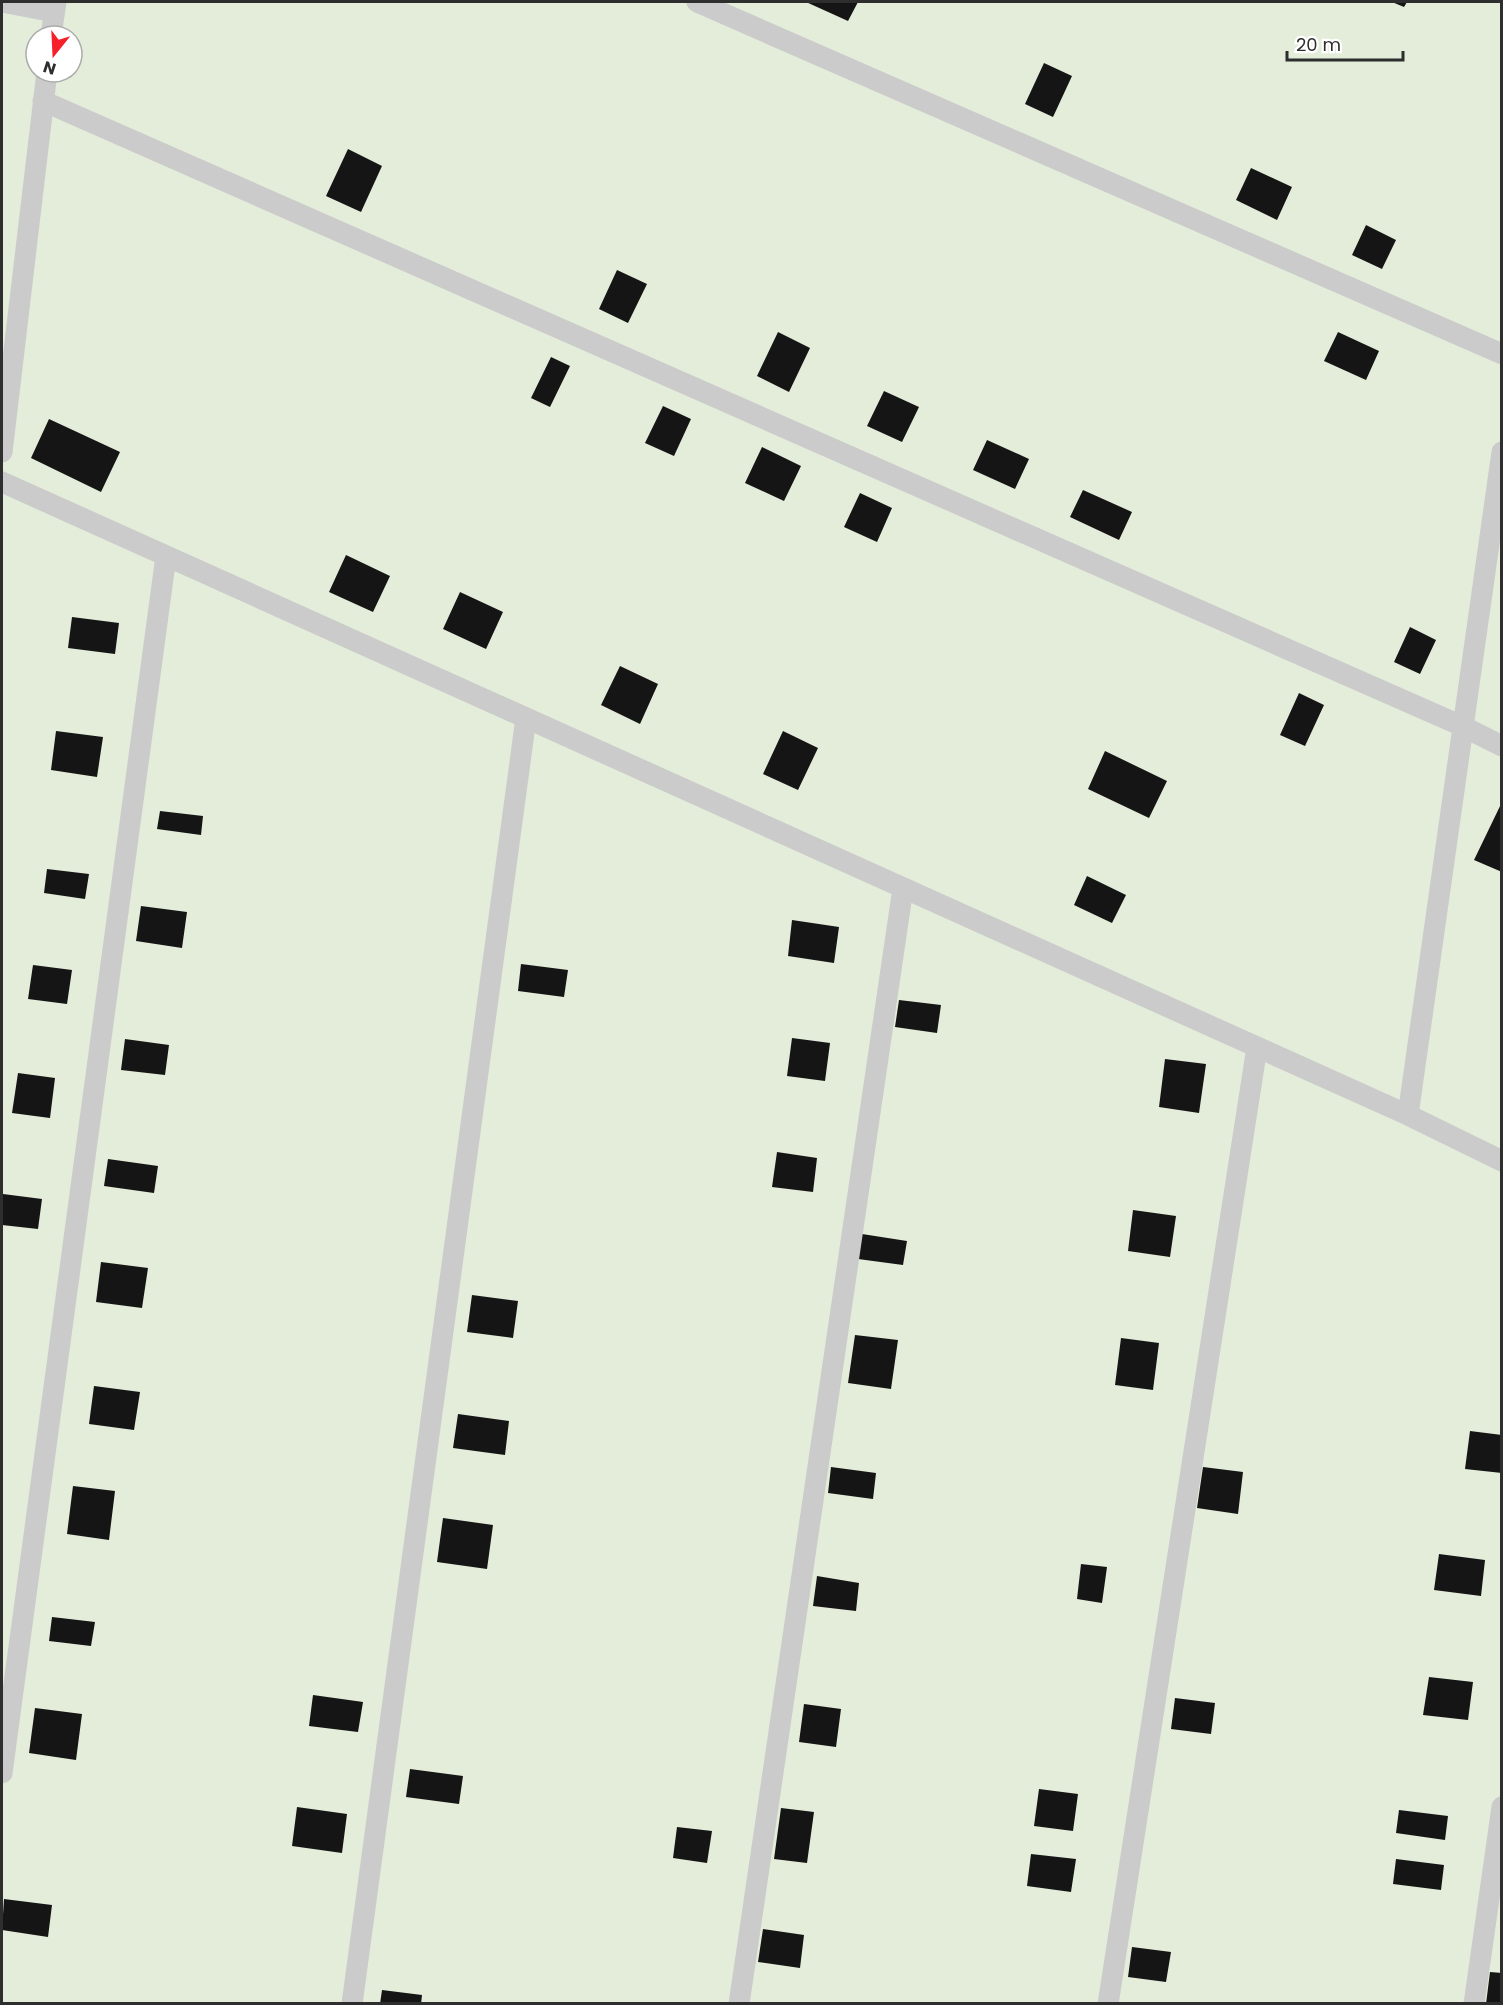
<svg xmlns="http://www.w3.org/2000/svg" width="1503" height="2005" viewBox="0 0 1503 2005" font-family="Poppins,sans-serif">
<rect width="100%" height="100%" fill="#fff"/>
<path fill="#e3edda" fill-rule="evenodd" d="M 2,2 L 1501,2 L 1501,2003 L 2,2003 ZM 36,36 L 72,36 L 72,72 L 36,72 Z"/>
<path fill="#151515" d="M 806,2 L 858,2 L 848,21 Z
M 1392,2 L 1407,2 L 1404,7 Z
M 1044,63 L 1072,76 L 1053,117 L 1025,104 Z
M 348,149 L 382,166 L 361,212 L 326,196 Z
M 1251,168 L 1292,187 L 1277,220 L 1236,200 Z
M 1366,225 L 1396,240 L 1382,269 L 1352,255 Z
M 617,270 L 647,284 L 628,323 L 599,309 Z
M 778,332 L 810,348 L 789,392 L 757,376 Z
M 1338,332 L 1379,351 L 1366,380 L 1324,361 Z
M 551,357 L 570,366 L 550,407 L 531,398 Z
M 884,391 L 919,407 L 902,442 L 867,426 Z
M 663,406 L 691,419 L 674,456 L 645,443 Z
M 49,419 L 120,452 L 101,492 L 31,458 Z
M 987,440 L 1029,459 L 1015,489 L 973,470 Z
M 762,447 L 801,466 L 784,501 L 745,483 Z
M 1083,490 L 1132,512 L 1119,540 L 1070,517 Z
M 860,493 L 892,508 L 877,542 L 844,527 Z
M 346,555 L 390,576 L 373,612 L 329,592 Z
M 460,592 L 503,612 L 486,649 L 443,629 Z
M 72,617 L 119,623 L 115,654 L 68,648 Z
M 1410,627 L 1436,640 L 1420,674 L 1394,662 Z
M 620,666 L 658,684 L 640,724 L 601,705 Z
M 1299,693 L 1324,705 L 1305,746 L 1280,735 Z
M 56,731 L 103,737 L 97,777 L 51,770 Z
M 783,731 L 818,748 L 798,790 L 763,774 Z
M 1105,751 L 1167,781 L 1149,818 L 1088,789 Z
M 1502,802 L 1502,872 L 1474,860 Z
M 160,811 L 203,816 L 201,835 L 157,829 Z
M 47,869 L 89,874 L 85,899 L 44,893 Z
M 1087,876 L 1126,895 L 1112,923 L 1074,905 Z
M 141,906 L 187,912 L 182,948 L 136,941 Z
M 792,920 L 839,927 L 834,963 L 788,956 Z
M 521,964 L 568,970 L 564,997 L 518,991 Z
M 33,965 L 72,970 L 67,1004 L 28,999 Z
M 899,1000 L 941,1005 L 937,1033 L 895,1027 Z
M 792,1038 L 830,1043 L 825,1081 L 787,1076 Z
M 125,1039 L 169,1045 L 165,1075 L 121,1070 Z
M 1165,1059 L 1206,1064 L 1199,1113 L 1159,1107 Z
M 18,1073 L 55,1078 L 50,1118 L 12,1113 Z
M 777,1152 L 817,1158 L 813,1192 L 772,1187 Z
M 108,1159 L 158,1166 L 154,1193 L 104,1186 Z
M 3,1194 L 42,1199 L 38,1229 L 2,1225 Z
M 1133,1210 L 1176,1216 L 1170,1257 L 1128,1251 Z
M 862,1234 L 907,1241 L 903,1265 L 858,1259 Z
M 101,1262 L 148,1268 L 142,1308 L 96,1302 Z
M 472,1295 L 518,1301 L 513,1338 L 467,1332 Z
M 855,1335 L 898,1340 L 891,1389 L 848,1383 Z
M 1121,1338 L 1159,1343 L 1153,1390 L 1115,1385 Z
M 94,1386 L 140,1392 L 134,1430 L 89,1424 Z
M 458,1414 L 509,1421 L 505,1455 L 453,1448 Z
M 1470,1431 L 1502,1435 L 1502,1473 L 1465,1469 Z
M 831,1467 L 876,1473 L 873,1499 L 828,1493 Z
M 1203,1467 L 1243,1472 L 1238,1514 L 1197,1508 Z
M 73,1486 L 115,1491 L 109,1540 L 67,1534 Z
M 443,1518 L 493,1525 L 487,1569 L 437,1562 Z
M 1439,1554 L 1485,1560 L 1481,1596 L 1434,1590 Z
M 1081,1564 L 1107,1567 L 1102,1603 L 1077,1599 Z
M 817,1576 L 859,1583 L 856,1611 L 813,1606 Z
M 52,1617 L 95,1622 L 91,1646 L 49,1641 Z
M 1429,1677 L 1473,1682 L 1468,1720 L 1423,1715 Z
M 313,1695 L 363,1702 L 358,1732 L 309,1726 Z
M 1175,1698 L 1215,1703 L 1211,1734 L 1171,1729 Z
M 804,1704 L 841,1709 L 836,1747 L 799,1742 Z
M 35,1708 L 82,1714 L 76,1760 L 29,1753 Z
M 410,1769 L 463,1776 L 459,1804 L 406,1797 Z
M 1039,1789 L 1078,1794 L 1073,1831 L 1034,1826 Z
M 297,1807 L 347,1814 L 342,1853 L 292,1846 Z
M 781,1808 L 814,1812 L 807,1863 L 774,1859 Z
M 1399,1810 L 1448,1816 L 1445,1840 L 1396,1833 Z
M 677,1827 L 712,1831 L 707,1863 L 673,1858 Z
M 1031,1854 L 1076,1859 L 1071,1892 L 1027,1886 Z
M 1396,1859 L 1444,1865 L 1441,1890 L 1393,1884 Z
M 4,1899 L 52,1905 L 48,1937 L 2,1930 Z
M 763,1929 L 804,1935 L 800,1968 L 758,1962 Z
M 1132,1947 L 1171,1952 L 1166,1982 L 1128,1977 Z
M 1490,1972 L 1502,1973 L 1502,2004 L 1486,2004 Z
M 382,1990 L 422,1995 L 421,2004 L 380,2004 Z"/>
<g fill="none" stroke-linecap="round" stroke-linejoin="round">
<path stroke="#cbcbcb" stroke-width="21" d="M 2,2 L 54,12
M 697,2 L 1502,354
M 51,36 L 56,2
M 43,101 L 1462,726 L 1502,746
M 2,452 L 47,72
M 2,482 L 1408,1115 L 1502,1161
M 1408,1115 L 1502,452
M 2,1773 L 166,556
M 352,2004 L 526,718
M 739,2004 L 903,888
M 1108,2004 L 1257,1047
M 1474,2004 L 1502,1807"/>
</g>
<rect width="1503" height="2005" fill="none" stroke="#2e2e2e" stroke-width="6"/>
<g transform="translate(54 54) rotate(198)"><circle r="28" fill="#ffffff" stroke="#ababab" stroke-width="1.5"/>
<path d="M0-4.5L10 22L0 15L-10 22Z" fill="#f5202a"/>
<text y="-9" font-size="16" font-weight="bold" text-anchor="middle" fill="#2e2e2e">N</text>
</g>
<path d="M1287 51v9h116v-9" fill="none" stroke="#2e2e2e" stroke-width="3"/>
<text x="1296" y="51" font-size="18" fill="#2e2e2e" stroke="#ffffff" stroke-width="4.5" paint-order="stroke">20 m</text>
</svg>
